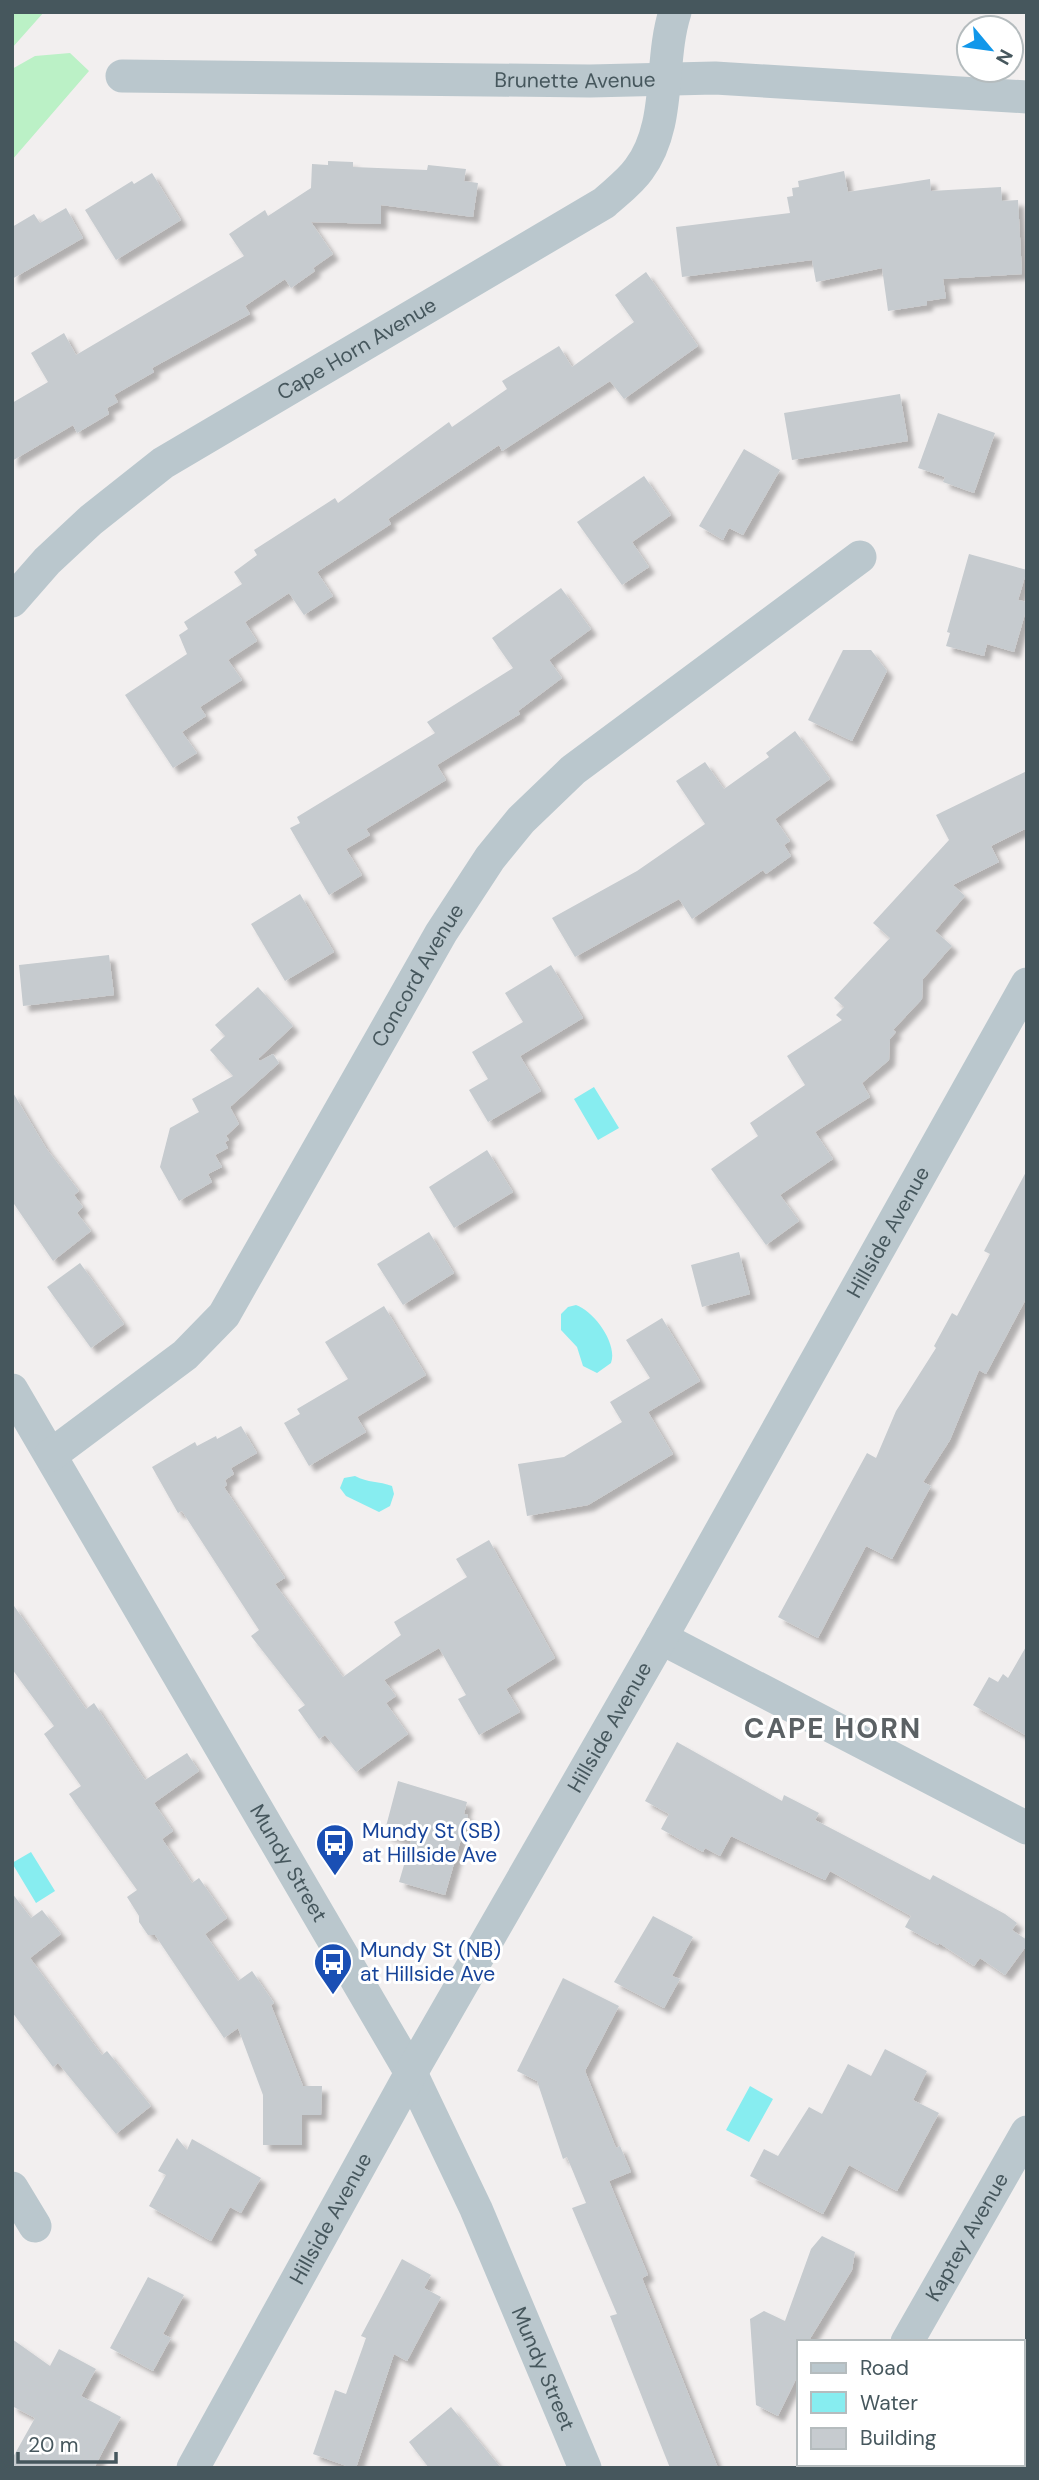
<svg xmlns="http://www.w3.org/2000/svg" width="1039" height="2480" viewBox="0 0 1039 2480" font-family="'DM Sans',sans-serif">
<defs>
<filter id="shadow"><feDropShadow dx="6" dy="6" stdDeviation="2" flood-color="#0004"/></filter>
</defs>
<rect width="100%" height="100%" fill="#f2efef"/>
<path fill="#bbf1c6" d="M 12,12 L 44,12 L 12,48 Z
M 70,53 L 89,71 L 12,160 L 12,69 L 35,56 Z"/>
<path fill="#87edf0" d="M 594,1087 L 619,1128 L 598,1140 L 574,1099 Z
M 576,1305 C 594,1311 618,1344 611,1363 L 597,1373 L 583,1366 L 577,1347 L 561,1330 L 561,1314 L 568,1307 Z
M 355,1476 C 368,1483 379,1481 392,1486 L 394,1494 L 390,1506 L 379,1512 L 346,1496 L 340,1488 L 344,1478 Z
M 31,1852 L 55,1891 L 36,1903 L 12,1863 Z
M 750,2086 L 773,2099 L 749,2142 L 726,2130 Z"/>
<path fill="#c6cbcf" filter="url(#shadow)" d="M 328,161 L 353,162 L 353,167 L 427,170 L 428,165 L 466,169 L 464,181 L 478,183 L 473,217 L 381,205 L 381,224 L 311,222 L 333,254 L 313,268 L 315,271 L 291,288 L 285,279 L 245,306 L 250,314 L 152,368 L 154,372 L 114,395 L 118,402 L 107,408 L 109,414 L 77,433 L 73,425 L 12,461 L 12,403 L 48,382 L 31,353 L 64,333 L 76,355 L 244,256 L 229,234 L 265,210 L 268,216 L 311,188 L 312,164 L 328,165 Z
M 844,171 L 848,192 L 930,179 L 931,191 L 1001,187 L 1002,201 L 1018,200 L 1022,274 L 943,279 L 946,298 L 927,301 L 927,305 L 888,311 L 882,268 L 816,282 L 812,260 L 682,277 L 676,227 L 790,213 L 787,197 L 793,196 L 792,188 L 799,187 L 798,181 Z
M 152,173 L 181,220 L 116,260 L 85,210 L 132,181 L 134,184 Z
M 66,208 L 83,238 L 12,279 L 12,227 L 34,214 L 40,223 Z
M 646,272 L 698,346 L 624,399 L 610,381 L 502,451 L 499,445 L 388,519 L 391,524 L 317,572 L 333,596 L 304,615 L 289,593 L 245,622 L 257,641 L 228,660 L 242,680 L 200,707 L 206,716 L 182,732 L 197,753 L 173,768 L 125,695 L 187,654 L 179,635 L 188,629 L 184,622 L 242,584 L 234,572 L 257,555 L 254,550 L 335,498 L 338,503 L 449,422 L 452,427 L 507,389 L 502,381 L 559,346 L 572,367 L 634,322 L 615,295 Z
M 900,394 L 908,441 L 792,460 L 784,413 Z
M 938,413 L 995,433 L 974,493 L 943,482 L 945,477 L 918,468 Z
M 744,449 L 780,470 L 743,535 L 729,528 L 723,540 L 699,526 Z
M 644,476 L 671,515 L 632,542 L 649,567 L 622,585 L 577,522 Z
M 969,554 L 1027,570 L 1018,600 L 1027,602 L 1027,607 L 1014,652 L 987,644 L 984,656 L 946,646 L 950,633 L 947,632 Z
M 561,588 L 591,629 L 549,660 L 562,678 L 518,711 L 520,714 L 437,765 L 446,780 L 366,829 L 370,835 L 346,849 L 362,875 L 329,895 L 290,828 L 300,823 L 297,817 L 435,733 L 427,722 L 513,668 L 492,638 Z
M 843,650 L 871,650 L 887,671 L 852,741 L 808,720 Z
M 795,731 L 830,779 L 775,819 L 790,841 L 784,845 L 791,856 L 766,874 L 763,870 L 692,919 L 679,899 L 575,957 L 552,918 L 637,871 L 705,824 L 676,781 L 705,762 L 724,789 L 769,757 L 766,753 Z
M 1027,771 L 1027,828 L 991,846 L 999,862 L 953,885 L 965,896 L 935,931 L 952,946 L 923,979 L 922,999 L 893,1030 L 896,1032 L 890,1039 L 889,1060 L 862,1083 L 870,1097 L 815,1132 L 833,1159 L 780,1195 L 799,1221 L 766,1245 L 711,1169 L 758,1136 L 750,1123 L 805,1085 L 787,1056 L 842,1020 L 836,1015 L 844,1007 L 834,998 L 890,938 L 873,923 L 949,840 L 936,815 Z
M 300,894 L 334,952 L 285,981 L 251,924 Z
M 109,955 L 114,995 L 23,1006 L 19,965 Z
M 551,965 L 583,1018 L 520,1056 L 541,1091 L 488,1122 L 469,1090 L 488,1079 L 472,1052 L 523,1022 L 505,993 Z
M 258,987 L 293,1026 L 258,1059 L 260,1061 L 273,1054 L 279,1063 L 230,1107 L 239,1124 L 226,1136 L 229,1140 L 225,1142 L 228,1148 L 215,1155 L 222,1167 L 208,1174 L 212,1182 L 179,1201 L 160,1167 L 170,1128 L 199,1112 L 192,1099 L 233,1076 L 210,1050 L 225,1036 L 215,1025 Z
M 12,1091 L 46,1148 L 79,1191 L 74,1195 L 83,1207 L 77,1213 L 91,1231 L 53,1261 L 12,1201 Z
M 487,1150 L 513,1192 L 454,1228 L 429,1187 Z
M 1027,1170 L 1027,1297 L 986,1374 L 979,1370 L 950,1440 L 923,1482 L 931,1486 L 892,1559 L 866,1546 L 818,1638 L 778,1617 L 867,1453 L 876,1458 L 896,1411 L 936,1348 L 934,1346 L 952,1313 L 957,1316 L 990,1254 L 984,1251 Z
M 429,1232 L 454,1273 L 403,1305 L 377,1264 Z
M 739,1252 L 750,1294 L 702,1307 L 691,1265 Z
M 80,1263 L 124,1324 L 91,1348 L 47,1287 Z
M 384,1306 L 426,1375 L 357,1417 L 366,1432 L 309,1466 L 284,1423 L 300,1414 L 297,1409 L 348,1379 L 325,1342 Z
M 662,1318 L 700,1381 L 648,1412 L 673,1454 L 588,1505 L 527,1516 L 518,1464 L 564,1457 L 622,1422 L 610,1402 L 650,1378 L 626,1340 Z
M 241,1426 L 257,1453 L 231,1468 L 234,1474 L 225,1480 L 227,1485 L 224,1487 L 285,1578 L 275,1584 L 343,1677 L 401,1635 L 394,1622 L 467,1577 L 456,1559 L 489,1540 L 555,1658 L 506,1689 L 520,1712 L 479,1735 L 458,1699 L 466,1695 L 439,1648 L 384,1680 L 396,1696 L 386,1703 L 408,1734 L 356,1772 L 325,1735 L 319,1739 L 298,1710 L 305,1705 L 251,1636 L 259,1630 L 182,1511 L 178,1513 L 152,1467 L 195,1442 L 197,1446 L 216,1436 L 217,1439 Z
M 12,1603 L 86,1709 L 94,1703 L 145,1780 L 187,1753 L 199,1771 L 154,1803 L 173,1831 L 162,1839 L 192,1883 L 199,1878 L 227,1918 L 205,1934 L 238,1981 L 252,1971 L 274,2003 L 271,2005 L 303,2086 L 322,2086 L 321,2115 L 302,2115 L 302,2145 L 263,2145 L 263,2095 L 238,2028 L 224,2038 L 155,1935 L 148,1935 L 139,1922 L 139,1916 L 127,1897 L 137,1890 L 69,1794 L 81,1786 L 44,1734 L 54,1726 L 12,1669 Z
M 1027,1645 L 1027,1736 L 973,1705 L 989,1677 L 998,1682 L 1003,1674 L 1008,1678 Z
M 677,1742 L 782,1801 L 784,1795 L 819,1813 L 815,1820 L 930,1880 L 933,1875 L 1005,1914 L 1017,1923 L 1012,1930 L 1027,1940 L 1027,1945 L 1005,1975 L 980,1958 L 974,1966 L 939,1943 L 938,1945 L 905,1927 L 911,1916 L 830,1871 L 825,1880 L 731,1836 L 720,1856 L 705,1848 L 703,1852 L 661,1829 L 669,1814 L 645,1801 Z
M 398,1781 L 467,1802 L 464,1814 L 468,1815 L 445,1895 L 399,1882 L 411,1841 L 384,1834 Z
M 12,1893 L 31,1918 L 42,1910 L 61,1934 L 30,1958 L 102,2055 L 107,2051 L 151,2106 L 116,2134 L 58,2063 L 53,2067 L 12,2012 Z
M 653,1916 L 693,1937 L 672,1976 L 680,1979 L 664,2008 L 614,1982 Z
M 563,1978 L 619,2006 L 585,2071 L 616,2148 L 620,2146 L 631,2172 L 609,2181 L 648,2275 L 642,2278 L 718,2468 L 670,2468 L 610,2316 L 617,2314 L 572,2208 L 586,2203 L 567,2157 L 563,2159 L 537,2081 L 517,2071 Z
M 885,2049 L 927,2071 L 913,2100 L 939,2113 L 897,2191 L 849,2165 L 823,2214 L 750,2176 L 764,2149 L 778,2156 L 809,2107 L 822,2114 L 848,2064 L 871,2076 Z
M 177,2138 L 187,2150 L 192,2139 L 261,2178 L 241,2213 L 230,2207 L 211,2241 L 149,2206 L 166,2175 L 158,2171 Z
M 822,2236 L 855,2252 L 852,2270 L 808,2342 L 799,2342 L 799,2373 L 778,2416 L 756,2405 L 750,2319 L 764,2311 L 785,2321 L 811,2249 Z
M 402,2259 L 431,2275 L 424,2288 L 441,2297 L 407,2361 L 394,2354 L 356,2468 L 352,2468 L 313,2454 L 335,2390 L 346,2394 L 366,2338 L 361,2336 Z
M 148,2277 L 184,2295 L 163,2334 L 171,2338 L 153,2371 L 110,2348 Z
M 12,2339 L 50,2366 L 59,2349 L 96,2369 L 81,2396 L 121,2417 L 94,2468 L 12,2468 L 12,2459 L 35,2418 L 12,2406 Z
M 451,2407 L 501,2468 L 429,2468 L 409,2442 Z"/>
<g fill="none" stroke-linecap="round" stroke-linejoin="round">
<g stroke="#bac7cd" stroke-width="33">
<path id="s1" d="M 122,76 L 590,81 L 715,78 L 1027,97"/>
<path id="s2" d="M 12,601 L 47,561 L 91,520 L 163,463 L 604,203 C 616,192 630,182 639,169 C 672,125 659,62 675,12"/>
<path id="s3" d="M 12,1390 L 411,2073 L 476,2209 L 585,2468"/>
<path id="s4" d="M 51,1455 L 185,1355 L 224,1315 L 441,933 L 490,858 L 521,820 L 573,770 L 860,557"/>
<path d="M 661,1638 L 1027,1828"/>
<path d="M 12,2188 L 35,2226"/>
<path id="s5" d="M 907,2342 L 1027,2132"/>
<path id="s6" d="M 193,2468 L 411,2073 L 661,1638 L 1027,984"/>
<path d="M 835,2468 L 837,2464"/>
</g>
</g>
<defs>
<symbol id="bus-pin" viewBox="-11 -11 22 30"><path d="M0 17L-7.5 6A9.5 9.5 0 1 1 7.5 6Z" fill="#1a4fb4" stroke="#fff"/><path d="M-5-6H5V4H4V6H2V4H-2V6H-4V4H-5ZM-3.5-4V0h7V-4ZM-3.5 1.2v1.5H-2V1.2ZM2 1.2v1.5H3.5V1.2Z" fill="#fff"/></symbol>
</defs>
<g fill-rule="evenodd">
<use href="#bus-pin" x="313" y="1821" width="44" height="60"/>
<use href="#bus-pin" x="311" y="1940" width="44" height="60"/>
</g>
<g text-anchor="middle" stroke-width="6" stroke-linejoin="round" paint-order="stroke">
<g font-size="21" fill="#46575d" stroke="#fff">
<text dy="7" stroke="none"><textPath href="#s1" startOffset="453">Brunette Avenue</textPath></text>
<text dy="7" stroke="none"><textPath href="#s2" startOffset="430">Cape Horn Avenue</textPath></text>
<text dy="7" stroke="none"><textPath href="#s4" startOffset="614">Concord Avenue</textPath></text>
<text dy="7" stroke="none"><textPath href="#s6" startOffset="1418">Hillside Avenue</textPath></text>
<text dy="7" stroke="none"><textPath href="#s6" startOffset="850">Hillside Avenue</textPath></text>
<text dy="7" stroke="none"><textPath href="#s3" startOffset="548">Mundy Street</textPath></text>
<text dy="7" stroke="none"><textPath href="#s6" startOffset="285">Hillside Avenue</textPath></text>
<text dy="7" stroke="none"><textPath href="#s5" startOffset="121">Kaptey Avenue</textPath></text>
<text dy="7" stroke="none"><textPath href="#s3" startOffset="1115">Mundy Street</textPath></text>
</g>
<g font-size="21" fill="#164399" stroke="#fff" text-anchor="start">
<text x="362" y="1838">Mundy St (SB)<tspan x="362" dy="24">at Hillside Ave</tspan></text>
<text x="360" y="1957">Mundy St (NB)<tspan x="360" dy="24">at Hillside Ave</tspan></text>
</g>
<g font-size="28" font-weight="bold" letter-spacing="2" fill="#5b6164" stroke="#fff">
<text x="833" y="1738">CAPE HORN</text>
</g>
</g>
<rect width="1039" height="2480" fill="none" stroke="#46575d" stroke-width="28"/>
<rect x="797" y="2340" width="228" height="126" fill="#ffffff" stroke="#b5bcbe" stroke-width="2"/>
<rect x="811" y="2363" width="35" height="10" fill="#bac7cd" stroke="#b5bcbe" stroke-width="2"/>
<text x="860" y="2375" font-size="21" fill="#46575d">Road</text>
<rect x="811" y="2392" width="35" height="21" fill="#87edf0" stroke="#b5bcbe" stroke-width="2"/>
<text x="860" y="2410" font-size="21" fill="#46575d">Water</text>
<rect x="811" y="2428" width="35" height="21" fill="#c6cbcf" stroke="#b5bcbe" stroke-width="2"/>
<text x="860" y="2445" font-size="21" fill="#46575d">Building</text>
<g transform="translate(990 49) rotate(119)"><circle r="33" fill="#ffffff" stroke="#b5bcbe" stroke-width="2"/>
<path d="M0-5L12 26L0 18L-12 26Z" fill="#1197ea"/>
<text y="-10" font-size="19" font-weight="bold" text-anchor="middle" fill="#46575d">N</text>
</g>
<path d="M18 2452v10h98v-10" fill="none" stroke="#46575d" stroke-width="3.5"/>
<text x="28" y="2452" font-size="21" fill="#46575d" stroke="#ffffff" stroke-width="5" paint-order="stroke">20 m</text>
</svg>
